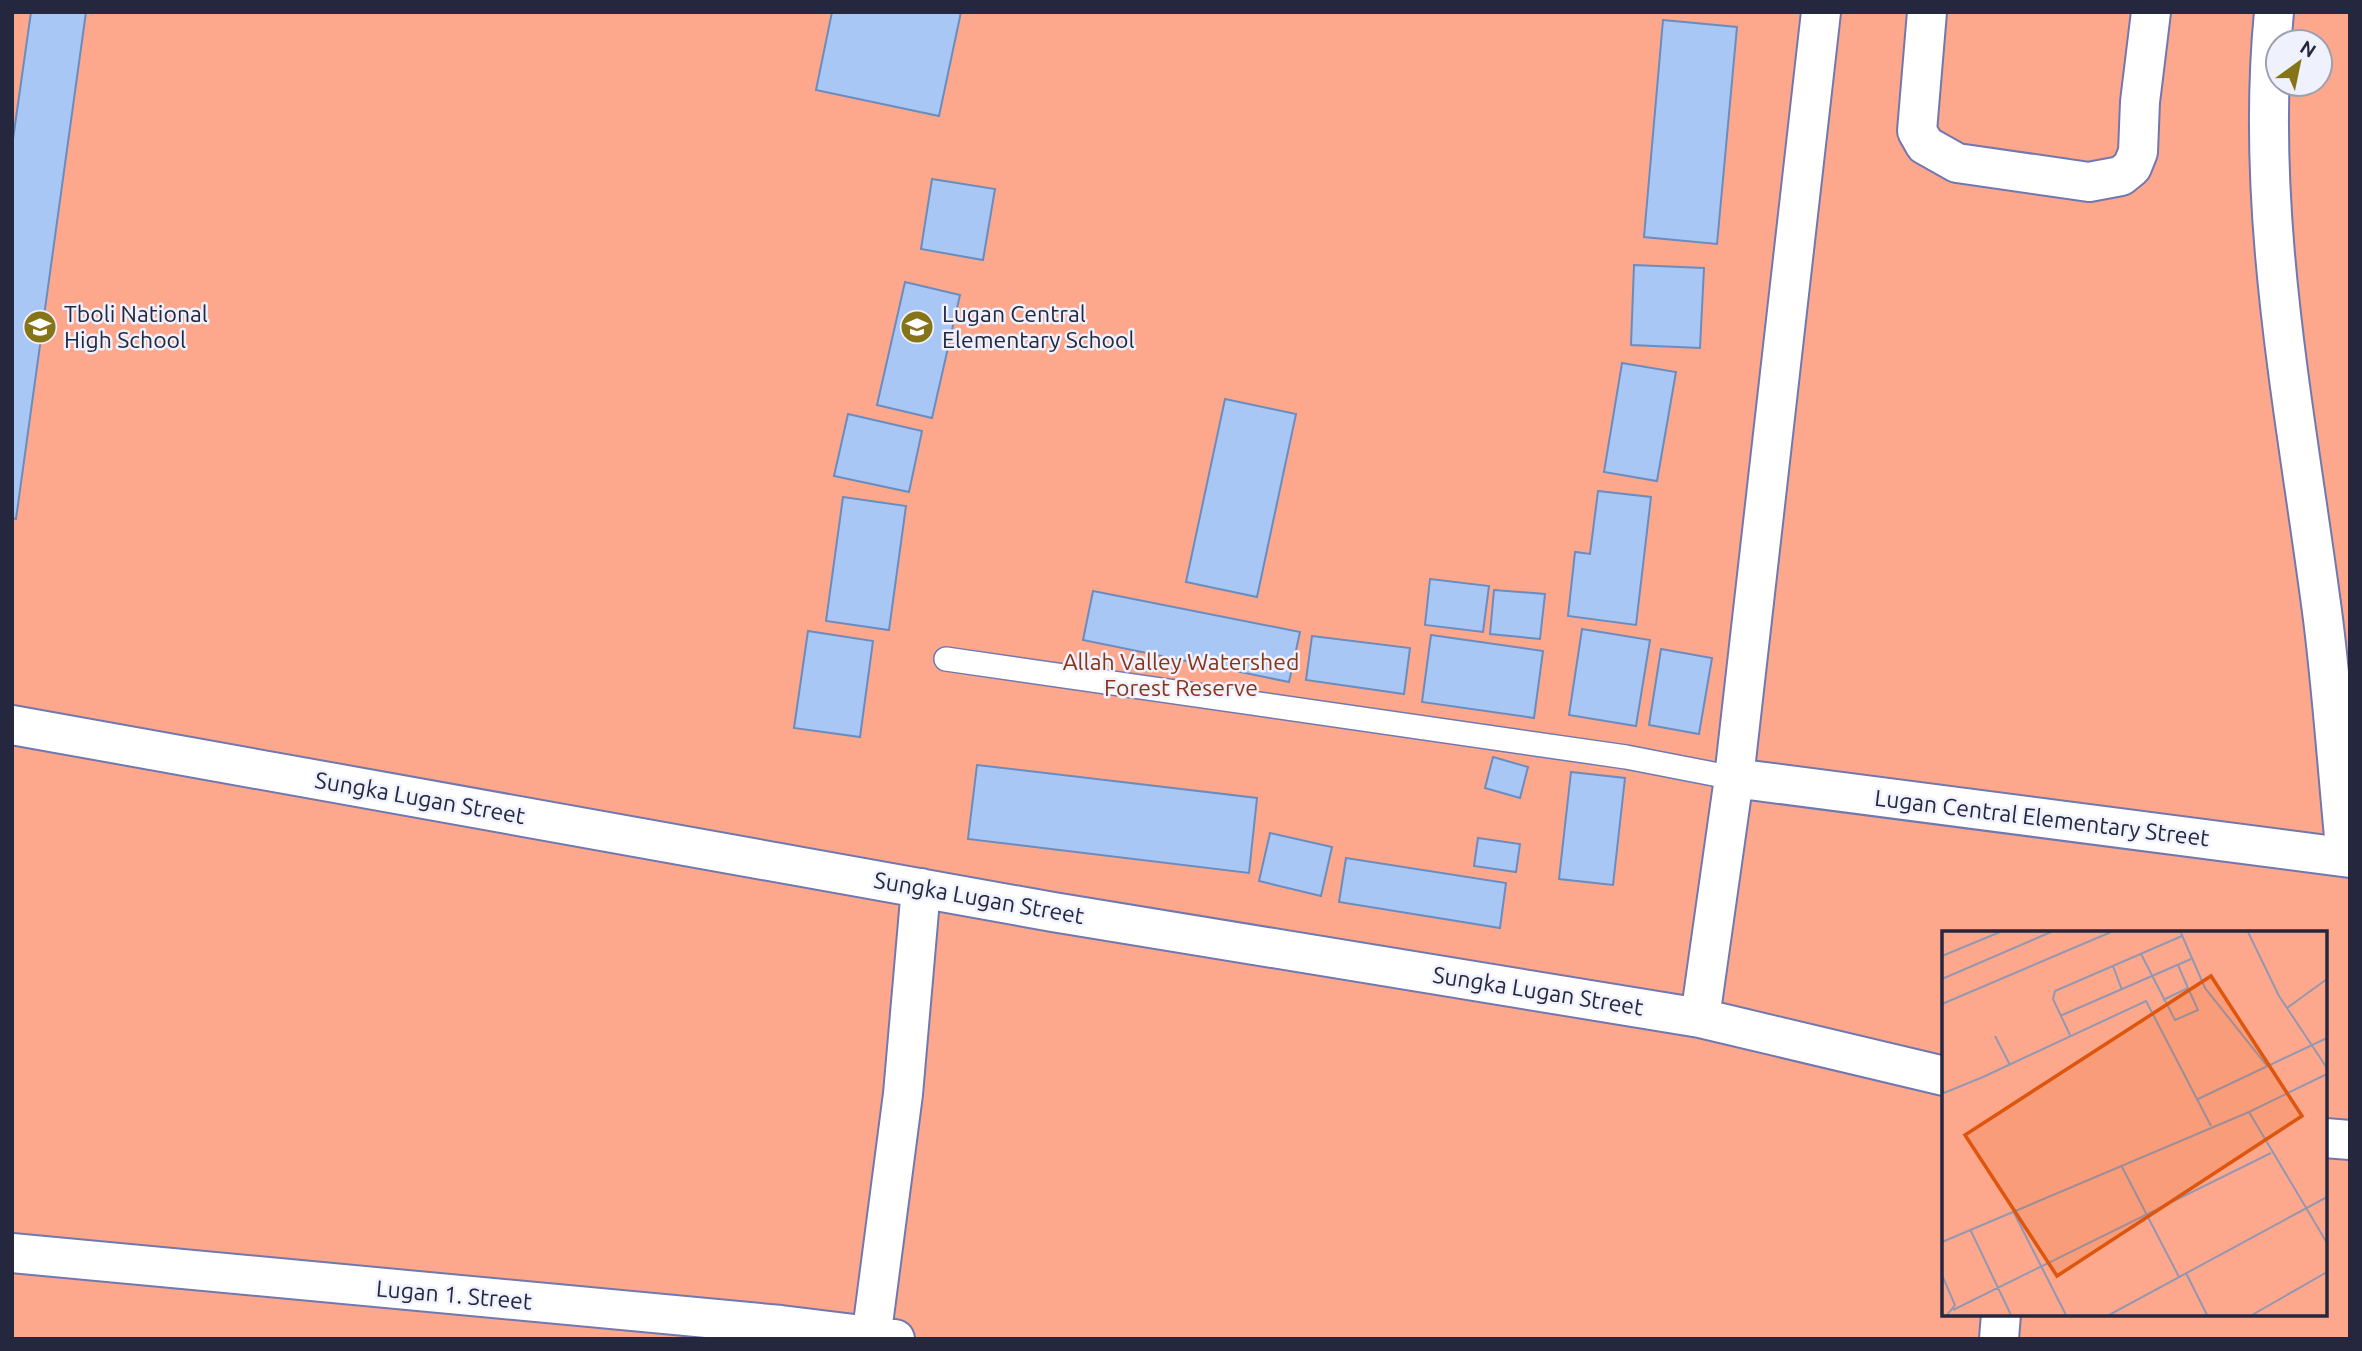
<svg xmlns="http://www.w3.org/2000/svg" width="2362" height="1351" viewBox="0 0 2362 1351" font-family="Ubuntu,sans-serif">
<rect width="100%" height="100%" fill="#dfe2fc"/>
<path fill="#fda88c" fill-rule="evenodd" d="M 12,12 L 2350,12 L 2350,1339 L 12,1339 ZM 2278,42 L 2320,42 L 2320,84 L 2278,84 ZM 1944,933 L 2325,933 L 2325,1314 L 1944,1314 Z"/>
<path fill="#a9c7f5" stroke="#6b8cbf" stroke-width="2" d="M 31,12 L 86,12 L 16,519 L 12,518 L 12,146 Z
M 832,12 L 961,12 L 939,116 L 816,90 Z
M 1663,20 L 1737,27 L 1717,244 L 1644,237 Z
M 932,179 L 995,189 L 983,260 L 921,249 Z
M 1634,265 L 1704,268 L 1700,348 L 1631,345 Z
M 905,282 L 960,295 L 932,418 L 877,405 Z
M 1622,363 L 1676,372 L 1657,481 L 1604,472 Z
M 1225,399 L 1296,414 L 1257,597 L 1186,582 Z
M 848,414 L 922,431 L 909,492 L 834,476 Z
M 1598,491 L 1651,497 L 1636,625 L 1568,616 L 1575,552 L 1590,554 Z
M 843,497 L 906,506 L 889,630 L 826,621 Z
M 1430,579 L 1489,586 L 1483,632 L 1425,625 Z
M 1494,590 L 1545,594 L 1540,639 L 1490,634 Z
M 1093,591 L 1300,632 L 1289,682 L 1083,640 Z
M 1582,629 L 1650,640 L 1636,726 L 1569,715 Z
M 808,631 L 873,641 L 860,737 L 794,728 Z
M 1431,635 L 1543,651 L 1534,718 L 1422,702 Z
M 1312,636 L 1410,648 L 1404,694 L 1306,680 Z
M 1661,649 L 1712,658 L 1699,734 L 1649,725 Z
M 1493,757 L 1528,767 L 1520,798 L 1485,788 Z
M 977,765 L 1257,798 L 1249,873 L 968,839 Z
M 1571,772 L 1625,778 L 1613,885 L 1559,879 Z
M 1270,833 L 1332,847 L 1321,896 L 1259,881 Z
M 1478,838 L 1520,844 L 1516,872 L 1474,866 Z
M 1346,858 L 1506,883 L 1500,928 L 1339,902 Z"/>
<g fill="none" stroke-linecap="round" stroke-linejoin="round">
<defs>
<path id="lane" d="M 946,659 L 1626,757 L 1734,778"/>
<path id="street" d="M 1927,12 L 1917,131 L 1925,145 L 1957,163 L 2089,182 L 2121,176 L 2132,167 L 2138,152 L 2140,102 L 2151,12
M 2274,12 C 2254,216 2297,418 2323,619 C 2333,698 2338,778 2346,857
M 12,725 L 1053,912 L 1700,1018 L 1944,1076
M 1734,778 L 2350,858
M 1700,1018 L 1734,778 L 1821,12
M 2325,1138 L 2350,1140
M 12,1253 L 781,1325 L 895,1339
M 871,1339 L 903,1094 L 921,888
M 1999,1339 L 2001,1314"/>
</defs>
<use href="#lane" stroke="#7177af" stroke-width="26"/>
<use href="#street" stroke="#7177af" stroke-width="42"/>
<use href="#lane" stroke="#fff" stroke-width="23"/>
<use href="#street" stroke="#fff" stroke-width="38"/>
</g>
<defs>
<symbol id="school-disc" viewBox="-11 -11 22 22"><circle r="9.5" fill="#857518" stroke="#eff1fd"/><path d="M0-5L7-2L0 1L-7-2ZM-4 1L0 2.5L4 1V4Q0 6-4 4Z" fill="#fff"/></symbol>
</defs>
<g fill-rule="evenodd">
<use href="#school-disc" x="21" y="308" width="38" height="38"/>
<use href="#school-disc" x="898" y="308" width="38" height="38"/>
</g>
<g text-anchor="middle" stroke-width="5" stroke-linejoin="round" paint-order="stroke">
<g font-size="23" fill="#25273e" stroke="#eff1fd" text-anchor="start">
<text x="64" y="322">Tboli National<tspan x="64" dy="26">High School</tspan></text>
<text x="942" y="322">Lugan Central<tspan x="942" dy="26">Elementary School</tspan></text>
</g>
<g font-size="23" fill="#883416" stroke="#eff1fd">
<text x="1181" y="670">Allah Valley Watershed<tspan x="1181" dy="26">Forest Reserve</tspan></text>
</g>
<g font-size="23" fill="#25273e" stroke="#eff1fd">
<text transform="translate(420 798) rotate(10)" y="8">Sungka Lugan Street</text>
<text transform="translate(2042 818) rotate(7)" y="8">Lugan Central Elementary Street</text>
<text transform="translate(979 898) rotate(10)" y="8">Sungka Lugan Street</text>
<text transform="translate(1538 991) rotate(9)" y="8">Sungka Lugan Street</text>
<text transform="translate(454 1295) rotate(5)" y="8">Lugan 1. Street</text>
</g>
</g>
<g transform="translate(1942 931)">
<rect width="385" height="385" fill="#dfe2fc"/>
<path d="M 0,1 L 385,1 L 385,384 L 0,384 Z" fill="#fda88c"/>
<path fill="none" stroke="#9597b0" stroke-width="2" d="M 306,1 L 337,65 L 385,137M 239,2 L 263,57 L 325,135M 199,23 L 233,89 L 256,79 L 246,57M 0,25 L 58,1M 171,35 L 180,59M 0,48 L 109,1M 221,69 L 246,57 L 236,34M 0,73 L 169,1M 345,77 L 385,48M 118,85 L 249,28M 128,104 L 111,68 L 113,60 L 240,5M 53,105 L 68,134M 0,157 L 2,162 L 41,146 L 204,70 L 269,195M 256,168 L 385,107M 307,181 L 385,312M 179,234 L 237,346M 71,280 L 124,384M 28,298 L 69,384M 0,311 L 307,181 L 385,143M 244,342 L 265,384M 0,344 L 13,374 L 5,384M 11,379 L 329,222M 167,384 L 385,266M 310,384 L 385,341"/>
<path fill="#de560e" fill-opacity="0.15" stroke="#de560e" stroke-width="3.5" d="M 269,45 L 360,185 L 115,345 L 23,204 Z"/>
<rect width="385" height="385" fill="none" stroke="#25273e" stroke-width="3.5"/>
</g>
<rect width="2362" height="1351" fill="none" stroke="#25273e" stroke-width="28"/>
<g transform="translate(2299 63) rotate(33)"><circle r="33" fill="#eff1fd" stroke="#9ea0b1" stroke-width="2"/>
<path d="M0-5L12 26L0 18L-12 26Z" fill="#857518"/>
<text y="-10" font-size="19" font-weight="bold" text-anchor="middle" fill="#25273e">N</text>
</g>
</svg>
